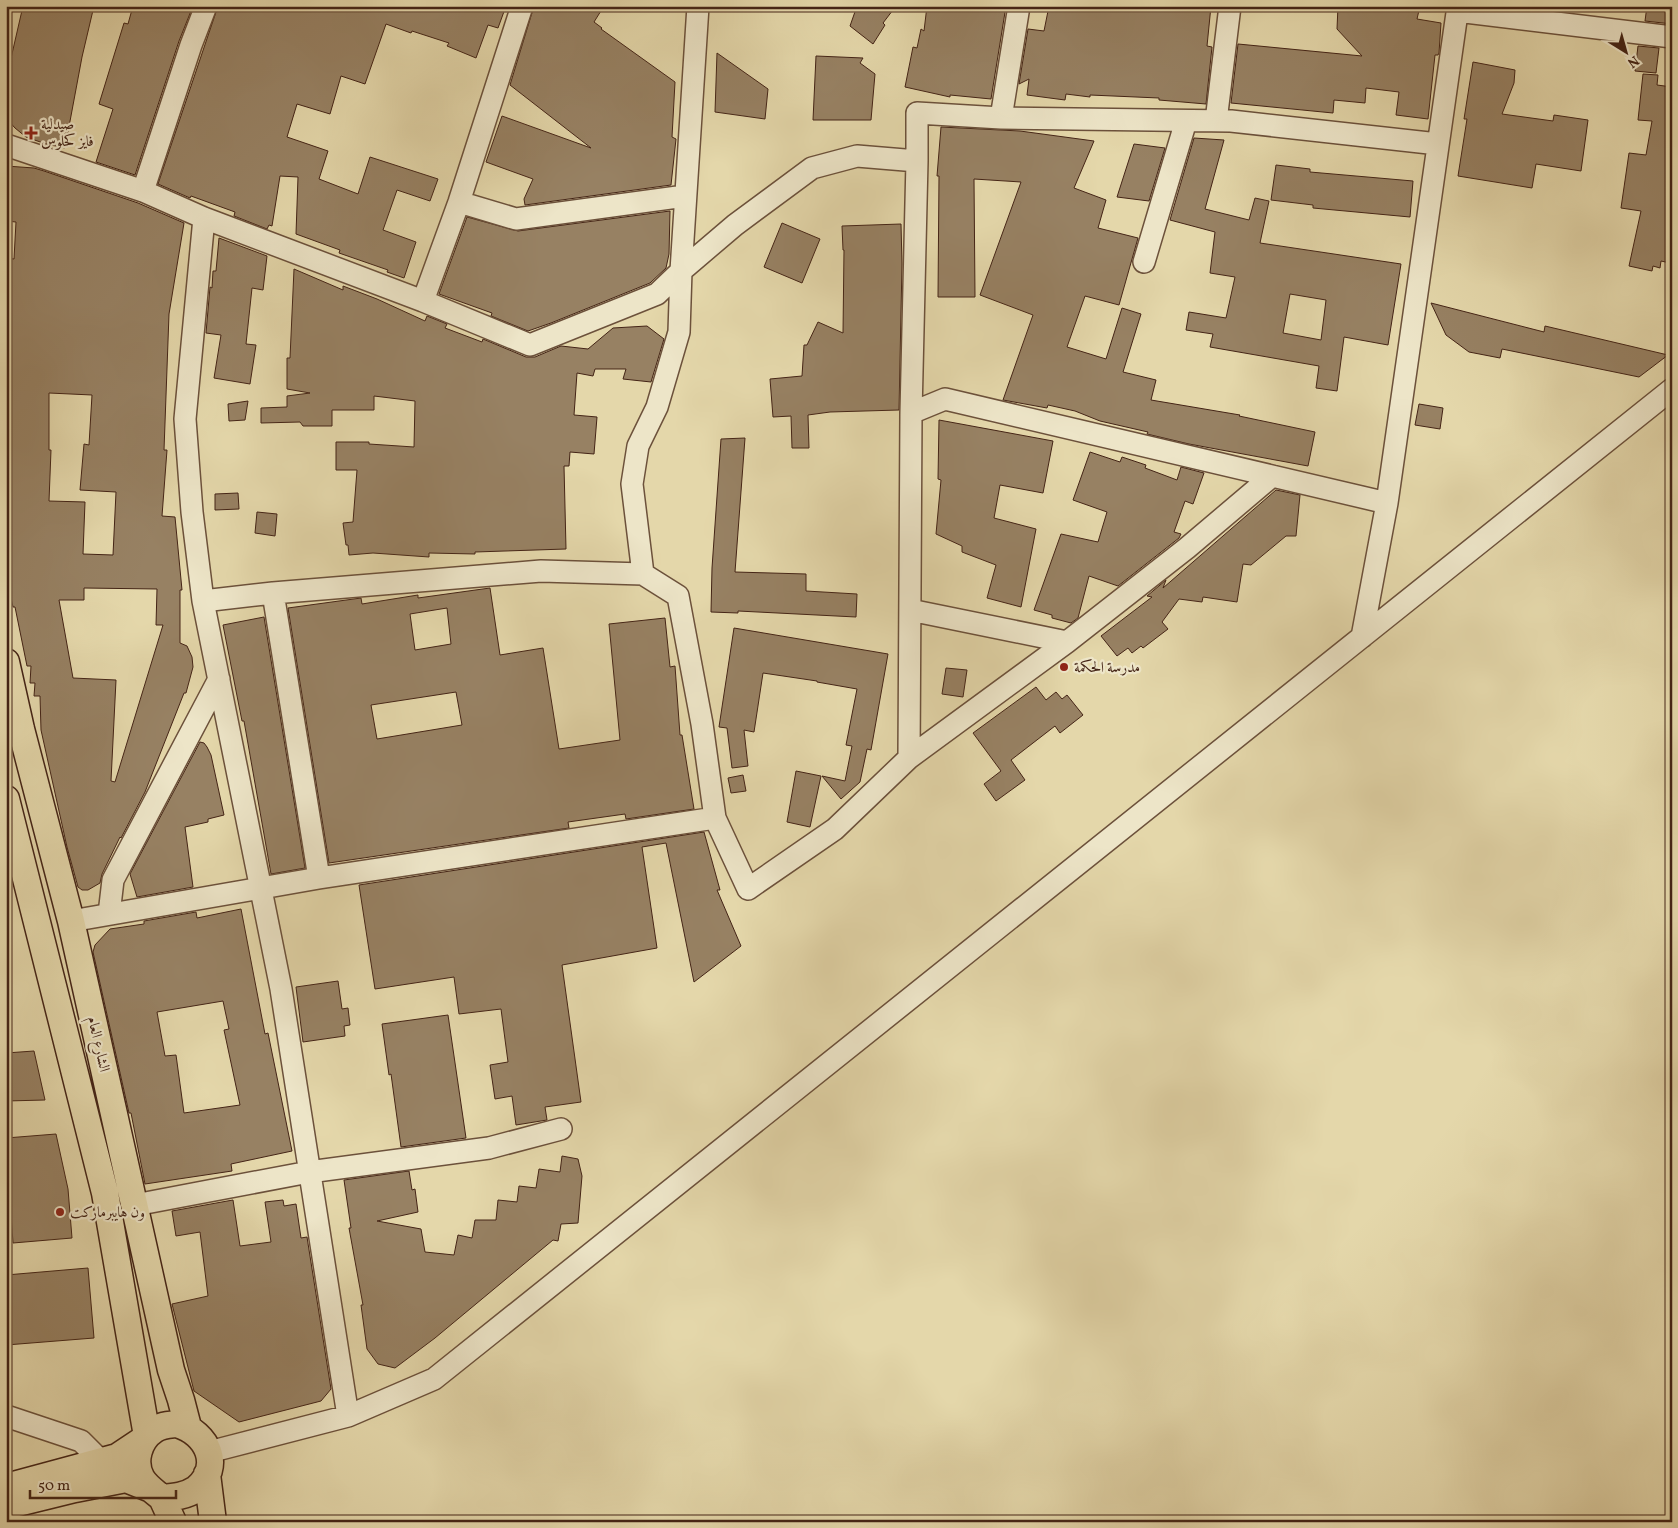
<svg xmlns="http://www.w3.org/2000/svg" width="1678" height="1528" viewBox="0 0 1678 1528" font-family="Vollkorn,Amiri,serif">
<rect width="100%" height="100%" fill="#e4d7aa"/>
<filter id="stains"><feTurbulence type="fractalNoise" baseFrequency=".004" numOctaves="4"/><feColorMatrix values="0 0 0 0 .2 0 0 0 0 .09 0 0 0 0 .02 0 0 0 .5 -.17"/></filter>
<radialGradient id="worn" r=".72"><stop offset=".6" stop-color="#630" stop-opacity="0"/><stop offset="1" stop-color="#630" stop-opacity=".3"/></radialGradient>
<path fill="#978163" stroke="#442416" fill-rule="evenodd" d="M 23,6 L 94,6 L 82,57 L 65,148 L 46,144 L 26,137 L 15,128 L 7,119 L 6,80 Z
M 133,6 L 193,6 L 179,41 L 135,175 L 96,162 L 113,109 L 99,104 L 124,23 L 128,24 Z
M 218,6 L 506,6 L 498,28 L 488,25 L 476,58 L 447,46 L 449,43 L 412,31 L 411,33 L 386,24 L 365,84 L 341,76 L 330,114 L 297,104 L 287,137 L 328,151 L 319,179 L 358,194 L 370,157 L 438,179 L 430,201 L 397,190 L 383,230 L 416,242 L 404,278 L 387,272 L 388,270 L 339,253 L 340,250 L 296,234 L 298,177 L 280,176 L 272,226 L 269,225 L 267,229 L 234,216 L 235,212 L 191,196 L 190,198 L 158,184 Z
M 534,6 L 604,6 L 594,22 L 602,28 L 601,29 L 675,82 L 672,137 L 676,139 L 671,185 L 525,205 L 524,199 L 533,179 L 486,162 L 502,116 L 591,148 L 510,85 Z
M 857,6 L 896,6 L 883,23 L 885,25 L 873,44 L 850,26 Z
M 927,6 L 1006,6 L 991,99 L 950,95 L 950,97 L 905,87 L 913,47 L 917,48 L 921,29 L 924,31 Z
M 1049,6 L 1116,6 L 1146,9 L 1146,6 L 1211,6 L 1207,46 L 1212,47 L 1206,104 L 1159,100 L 1159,98 L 1090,95 L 1090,97 L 1066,94 L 1065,100 L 1027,95 L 1029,79 L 1019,84 L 1028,29 L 1044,31 Z
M 1338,6 L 1420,6 L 1417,19 L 1441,23 L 1439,53 L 1438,55 L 1435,55 L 1428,119 L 1396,115 L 1399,92 L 1366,88 L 1365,103 L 1334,100 L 1333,113 L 1231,103 L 1238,44 L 1362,56 L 1337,29 Z
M 1647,6 L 1672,6 L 1672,24 L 1645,21 Z
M 1638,46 L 1659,48 L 1656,73 L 1635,71 Z
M 717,53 L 768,89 L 765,119 L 715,112 Z
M 816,56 L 863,58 L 860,63 L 875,74 L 871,120 L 813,120 Z
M 1473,62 L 1515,70 L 1514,83 L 1502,114 L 1553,121 L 1554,115 L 1588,120 L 1581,171 L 1536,164 L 1532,188 L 1458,176 L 1467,119 L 1464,119 Z
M 1643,74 L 1658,75 L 1657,85 L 1672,87 L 1672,253 L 1670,263 L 1661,261 L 1660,268 L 1653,266 L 1652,271 L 1629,266 L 1641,211 L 1621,208 L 1629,153 L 1646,155 L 1652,121 L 1638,120 Z
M 941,127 L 1020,131 L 1094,141 L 1074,188 L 1106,200 L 1098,228 L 1138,238 L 1119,305 L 1085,296 L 1067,347 L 1106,359 L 1122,308 L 1141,314 L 1123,372 L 1156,380 L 1151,400 L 1240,415 L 1239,416 L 1315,432 L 1308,466 L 1189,444 L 1147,434 L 1148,432 L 1100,421 L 1075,411 L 1048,405 L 1047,408 L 1003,400 L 1033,315 L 980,295 L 1021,182 L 974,179 L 975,297 L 938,297 L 939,176 L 937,176 Z
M 1194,138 L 1224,140 L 1205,209 L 1249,220 L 1255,198 L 1269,201 L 1260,243 L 1401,264 L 1388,345 L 1344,337 L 1337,391 L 1316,388 L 1319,366 L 1210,347 L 1213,334 L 1186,330 L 1189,312 L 1226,318 L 1235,277 L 1210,273 L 1215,232 L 1170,220 ZM 1290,294 L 1326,300 L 1321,340 L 1283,333 Z
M 1134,144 L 1165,148 L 1149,201 L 1117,197 Z
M 1276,165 L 1310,169 L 1310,172 L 1413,181 L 1410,217 L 1313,208 L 1313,205 L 1271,200 Z
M 6,166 L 34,168 L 44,171 L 138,203 L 184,223 L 169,314 L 164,450 L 167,450 L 162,516 L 175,517 L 182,590 L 180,590 L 180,643 L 187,646 L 192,657 L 193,667 L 186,693 L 184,693 L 145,792 L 121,838 L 120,837 L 102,874 L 100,883 L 88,890 L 82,890 L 78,887 L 67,847 L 41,730 L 40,696 L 34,696 L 35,683 L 30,683 L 31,666 L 27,666 L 15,607 L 13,607 L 6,575 L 6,258 L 14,259 L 16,222 L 6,221 ZM 49,393 L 92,395 L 89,445 L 84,444 L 80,490 L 116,492 L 113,555 L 83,554 L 85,502 L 49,501 L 51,450 L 49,450 ZM 84,588 L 157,589 L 156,625 L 163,625 L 115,782 L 111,781 L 116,680 L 73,678 L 59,600 L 84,600 Z
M 670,211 L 669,254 L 666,268 L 650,283 L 551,323 L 528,331 L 491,316 L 492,313 L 439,294 L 467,217 L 518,231 Z
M 782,223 L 820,239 L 802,283 L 764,267 Z
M 901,224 L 902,264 L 899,410 L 830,412 L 808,415 L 809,448 L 792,448 L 791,416 L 773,417 L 770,379 L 802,376 L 804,345 L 807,345 L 818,322 L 843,333 L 844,250 L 843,250 L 842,226 Z
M 219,238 L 267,256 L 263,290 L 252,288 L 246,344 L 256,345 L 250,384 L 214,378 L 221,335 L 206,333 L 210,287 L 212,288 L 213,271 L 216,271 Z
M 294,269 L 343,290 L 343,286 L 377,299 L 425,321 L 427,316 L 447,324 L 445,328 L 482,342 L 483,339 L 526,357 L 535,357 L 561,346 L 588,349 L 613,328 L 647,326 L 664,339 L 651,382 L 623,379 L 626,369 L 595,369 L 593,376 L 577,373 L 574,415 L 597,417 L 594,454 L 570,452 L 569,466 L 564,466 L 566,549 L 475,552 L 475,554 L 429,553 L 429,557 L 373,553 L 349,555 L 348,545 L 346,545 L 343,523 L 353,522 L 357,470 L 336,470 L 336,442 L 369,442 L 369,444 L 414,447 L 415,401 L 374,396 L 374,410 L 332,410 L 332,426 L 303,426 L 300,422 L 261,423 L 261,408 L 287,407 L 287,396 L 310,393 L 287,389 L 287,358 L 290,358 Z
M 1431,303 L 1544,332 L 1545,326 L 1668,355 L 1639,377 L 1502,349 L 1500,358 L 1469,352 L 1446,335 Z
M 248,401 L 245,420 L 229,421 L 228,404 Z
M 1419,404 L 1443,408 L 1440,429 L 1415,425 Z
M 939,420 L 1053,441 L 1043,493 L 1000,485 L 994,518 L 1036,529 L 1021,607 L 987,598 L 996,565 L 962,552 L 962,546 L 936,534 L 941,480 L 938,479 Z
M 745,438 L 735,572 L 806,574 L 806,591 L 857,594 L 856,617 L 738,611 L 738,613 L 711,612 L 712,568 L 721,439 Z
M 1090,452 L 1120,462 L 1122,457 L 1146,465 L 1145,468 L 1177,480 L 1181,467 L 1204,473 L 1193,504 L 1185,501 L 1174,532 L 1181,534 L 1179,538 L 1118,586 L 1089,576 L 1078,618 L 1071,623 L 1052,618 L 1052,615 L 1034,610 L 1061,534 L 1098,542 L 1107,512 L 1073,500 Z
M 1276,490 L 1300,495 L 1296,536 L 1286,536 L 1251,565 L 1243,564 L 1237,602 L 1203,597 L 1202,602 L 1179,599 L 1162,622 L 1168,629 L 1143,648 L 1141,646 L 1132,653 L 1128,648 L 1117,656 L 1101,636 L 1152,597 L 1147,596 L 1166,580 L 1163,588 Z
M 238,493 L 239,509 L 215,510 L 215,494 Z
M 257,512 L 277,514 L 275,536 L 255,533 Z
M 490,588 L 500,655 L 543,648 L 559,749 L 620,740 L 609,624 L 665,618 L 670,667 L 675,666 L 680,735 L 682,735 L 694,809 L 626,819 L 625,814 L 568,822 L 569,828 L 329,863 L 288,608 L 361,598 L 362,604 L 418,595 L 418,598 ZM 447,608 L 451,644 L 415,650 L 410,614 ZM 456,692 L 462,725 L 377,739 L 371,705 Z
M 264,617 L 305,868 L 271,874 L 244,721 L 242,721 L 223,625 Z
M 734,628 L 888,654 L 871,750 L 867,749 L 860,782 L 841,799 L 822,776 L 845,781 L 852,746 L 846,745 L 857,689 L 817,682 L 817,681 L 763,673 L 754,732 L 744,730 L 748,766 L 732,768 L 727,728 L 719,727 Z
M 946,668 L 967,670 L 963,697 L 942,694 Z
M 1036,687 L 1046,700 L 1056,692 L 1062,699 L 1067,695 L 1083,715 L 1060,733 L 1055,726 L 1011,760 L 1025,780 L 996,801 L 984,784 L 1001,771 L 973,733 Z
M 200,742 L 204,743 L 207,747 L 211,755 L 224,815 L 208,819 L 208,822 L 185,827 L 193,887 L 137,897 L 130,874 Z
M 796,771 L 821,776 L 810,827 L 787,822 Z
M 743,775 L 746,791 L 731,793 L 728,778 Z
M 704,832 L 720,890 L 717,890 L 741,946 L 694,982 L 666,843 L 642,847 L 657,948 L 562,965 L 581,1102 L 545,1107 L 547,1120 L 516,1125 L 512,1096 L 495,1099 L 490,1065 L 508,1062 L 501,1009 L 459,1014 L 454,977 L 375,989 L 359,885 Z
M 241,909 L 265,1034 L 268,1033 L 292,1151 L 231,1164 L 232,1171 L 145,1184 L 131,1113 L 129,1113 L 93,952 L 95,945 L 110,929 L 144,924 L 144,921 L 196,912 L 197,918 ZM 223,1001 L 229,1029 L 224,1030 L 240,1105 L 184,1113 L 176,1055 L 165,1056 L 157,1012 Z
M 338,981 L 342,1009 L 348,1008 L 350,1025 L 344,1026 L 345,1036 L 303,1042 L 296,987 Z
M 448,1015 L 466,1138 L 401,1147 L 391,1074 L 389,1075 L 382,1024 Z
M 34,1051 L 45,1100 L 6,1101 L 6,1053 Z
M 56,1134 L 68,1189 L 72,1238 L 13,1243 L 8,1173 L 6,1173 L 6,1138 Z
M 562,1156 L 578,1159 L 582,1176 L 578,1223 L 561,1224 L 558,1241 L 553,1240 L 435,1338 L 395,1368 L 378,1364 L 367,1349 L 361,1305 L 363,1305 L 349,1228 L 351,1228 L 344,1180 L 409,1171 L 412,1190 L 415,1189 L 418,1212 L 377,1221 L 421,1229 L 425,1252 L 454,1255 L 458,1235 L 472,1238 L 475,1220 L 496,1220 L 498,1200 L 517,1202 L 519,1186 L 536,1188 L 539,1169 L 560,1172 Z
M 233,1200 L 240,1246 L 271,1242 L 265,1202 L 283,1200 L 284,1206 L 296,1204 L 301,1238 L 307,1237 L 331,1389 L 321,1401 L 239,1422 L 194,1391 L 172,1304 L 208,1296 L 200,1232 L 176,1236 L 172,1211 Z
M 88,1268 L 94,1338 L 6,1345 L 6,1275 Z"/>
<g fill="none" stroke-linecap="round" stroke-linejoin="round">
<defs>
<path id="minor" d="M 1457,11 L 1672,37
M 1001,118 L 1019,6
M 1216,121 L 1230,6
M 6,145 L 143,191 L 204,218 L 423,301 L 530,345 L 657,294 L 681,271 L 698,6
M 143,191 L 191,45 L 206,6
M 459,202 L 516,219 L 685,196
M 204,218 L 185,419 L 192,512 L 203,601 L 281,989 L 348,1416
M 1144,262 L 1186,121
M 423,301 L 459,202 L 522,6
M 911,413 L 917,161
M 1387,503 L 945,399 L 911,413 L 909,758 L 835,829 L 748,889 L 715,818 L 702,724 L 678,596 L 643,574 L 632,484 L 638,446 L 657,407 L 679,332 L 681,271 L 735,225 L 812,168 L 857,156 L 917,161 L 917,113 L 1001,118 L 1231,121 L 1438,144
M 273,593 L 319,878
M 203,601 L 273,593 L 541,571 L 643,574
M 910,610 L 1067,642
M 1362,637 L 1387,503 L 1458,6
M 909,758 L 1067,642 L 1187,548 L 1272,476
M 109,914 L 113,880 L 219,679
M 71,921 L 319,878 L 715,818
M 135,1205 L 309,1172 L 489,1148 L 561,1129
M 6,1416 L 81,1441 L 101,1461
M 209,1452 L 348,1416 L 434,1379 L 1672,389"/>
<path id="major" d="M 6,662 L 21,729 L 71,921 L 171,1370 L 181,1400 L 188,1427
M 6,799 L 105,1193 L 147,1436
M 177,1424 C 208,1433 223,1467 196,1489 C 186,1496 174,1497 162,1498 C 155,1492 147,1487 142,1479 C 132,1462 139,1440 154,1430 C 161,1425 169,1425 177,1424 Z
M 207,1474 L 213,1522
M 6,1487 L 117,1457 L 144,1439
M 162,1498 L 173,1522
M 6,1506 L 75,1489 L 126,1479 L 151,1489"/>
</defs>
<use href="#minor" stroke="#6c513b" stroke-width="24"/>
<use href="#major" stroke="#442416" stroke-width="29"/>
<use href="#minor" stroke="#ede5c8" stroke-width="21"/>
<use href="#major" stroke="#e4d7aa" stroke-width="26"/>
</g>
<g fill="#8f2418" stroke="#ede5c8" stroke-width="2">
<path d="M28.5 125.5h5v5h5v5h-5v5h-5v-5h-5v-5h5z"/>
<circle cx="1064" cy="667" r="5"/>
<circle cx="60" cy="1212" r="5"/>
</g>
<g text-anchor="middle" stroke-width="4.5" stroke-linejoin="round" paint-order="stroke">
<g font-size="15" fill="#442416" stroke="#ede5c8" text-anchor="start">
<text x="41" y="129">صيدلية<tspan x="41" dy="17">فايز كحلوس</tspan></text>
<text x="1074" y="672">مدرسة الحكمة</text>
<text x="70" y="1217">ون هايبرماركت</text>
</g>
<g font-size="15" fill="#442416" stroke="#ede5c8">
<text transform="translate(99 1044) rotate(77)" y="5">الشارع العام</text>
</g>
</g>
<rect width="1678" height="1528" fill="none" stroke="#e4d7aa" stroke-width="25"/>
<rect x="8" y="8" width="1663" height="1513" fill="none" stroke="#442416" stroke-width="2.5"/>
<rect x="12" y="12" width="1653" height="1503" fill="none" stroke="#442416"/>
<g transform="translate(1626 52) rotate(143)" stroke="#ede5c8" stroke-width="4" paint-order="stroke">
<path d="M0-4L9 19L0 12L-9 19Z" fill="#442416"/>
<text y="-8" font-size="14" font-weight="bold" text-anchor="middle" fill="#442416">N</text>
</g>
<path d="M30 1490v8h146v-8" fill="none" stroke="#442416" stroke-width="2.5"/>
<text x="38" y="1490" font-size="15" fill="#442416" stroke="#ede5c8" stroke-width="4" paint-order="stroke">50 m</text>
<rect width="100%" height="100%" filter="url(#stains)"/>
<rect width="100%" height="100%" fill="url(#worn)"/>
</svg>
